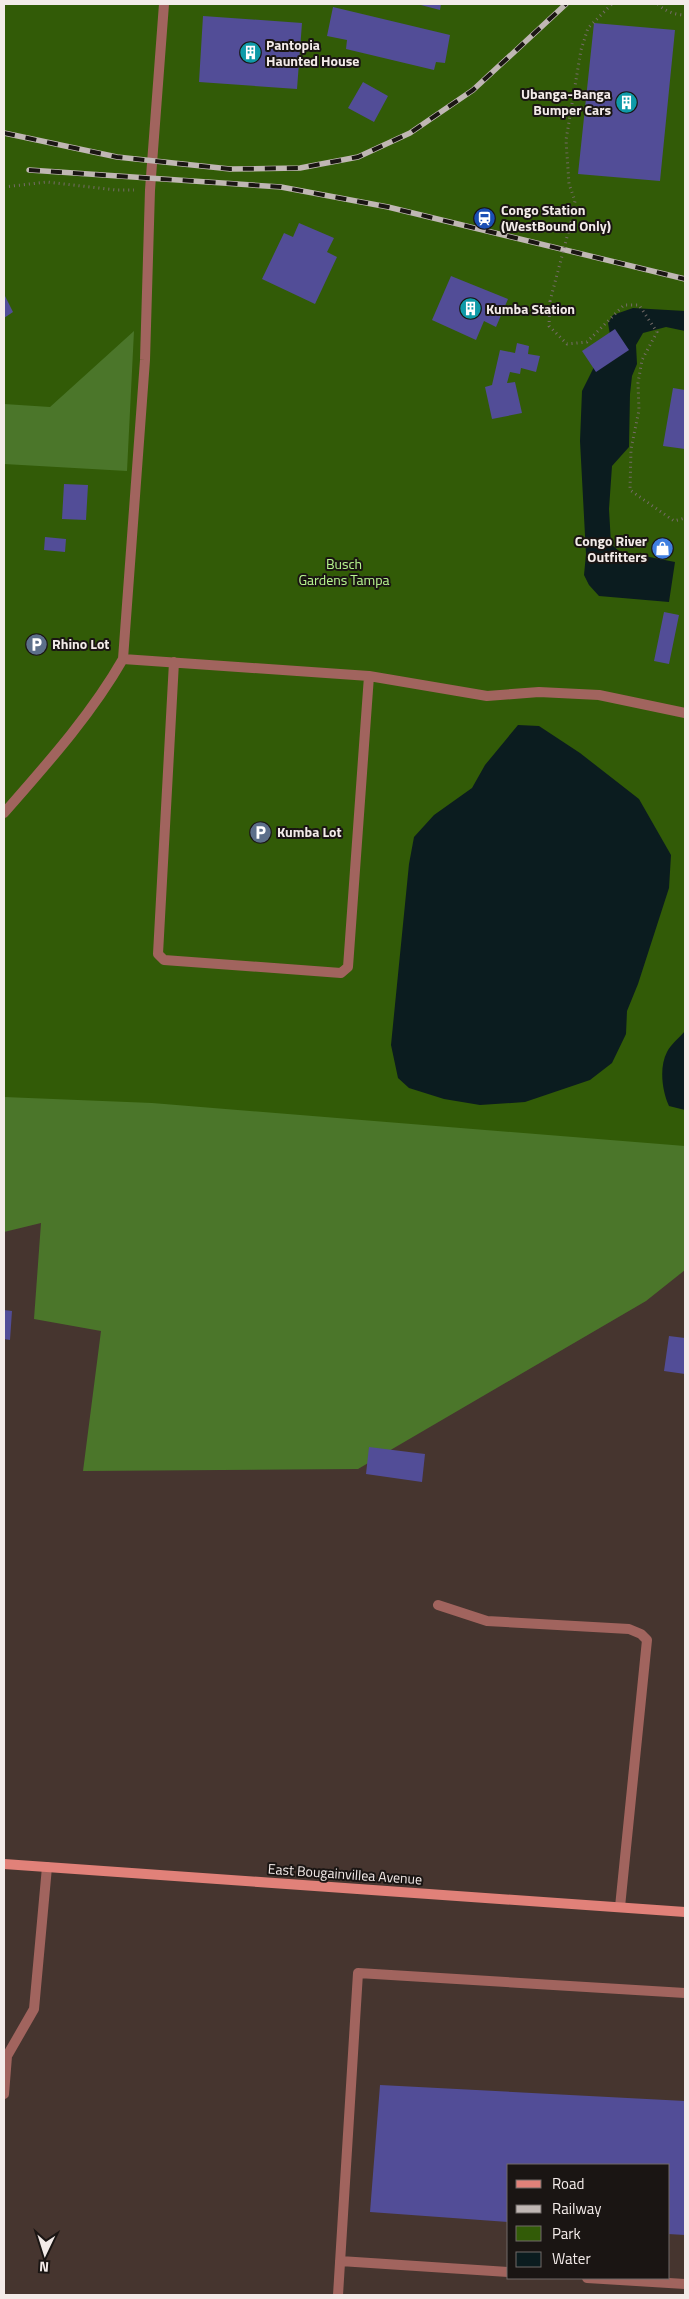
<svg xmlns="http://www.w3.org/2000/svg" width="689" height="2299" viewBox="0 0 689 2299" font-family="'Titillium Web',sans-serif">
<rect width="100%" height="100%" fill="#362b27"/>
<path fill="#46352f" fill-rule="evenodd" d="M 4,1141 L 685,1186 L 685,2295 L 4,2295 ZM 508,2165 L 668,2165 L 668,2278 L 508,2278 Z"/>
<path fill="#325b07" d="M 4,4 L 685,4 L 685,1186 L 4,1141 Z"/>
<path fill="#4b762a" d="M 134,331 L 127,471 L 4,464 L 4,404 L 50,407 Z
M 4,1097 L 152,1103 L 685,1146 L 685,1270 L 646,1301 L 358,1469 L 83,1471 L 101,1331 L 34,1319 L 41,1223 L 4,1232 Z"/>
<path fill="#0b1c1f" d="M 633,308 L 685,311 L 685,331 L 666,327 L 643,333 L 636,345 L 637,364 L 632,376 L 630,394 L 629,447 L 612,466 L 609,509 L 611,544 L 619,551 L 675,562 L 669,602 L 599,596 L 589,585 L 584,575 L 586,554 L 580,441 L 582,391 L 610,335 L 608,323 L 613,315 Z
M 518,725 L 539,726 L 580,753 L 639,799 L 671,855 L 669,888 L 638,984 L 627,1011 L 626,1034 L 612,1063 L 590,1080 L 525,1102 L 480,1105 L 444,1099 L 409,1088 L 398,1078 L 391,1045 L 409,864 L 414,837 L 434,815 L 472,788 L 485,765 Z
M 685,1031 L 685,1110 L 669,1106 C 662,1091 659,1067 667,1052 C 671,1044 680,1037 685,1031 Z"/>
<path fill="#524d97" d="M 417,4 L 441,4 L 440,10 Z
M 333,7 L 450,35 L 445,63 L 436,62 L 434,70 L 346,49 L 347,40 L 327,36 Z
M 203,16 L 302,23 L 297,89 L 199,82 Z
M 594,23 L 675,30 L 660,181 L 578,174 Z
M 363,82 L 388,96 L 374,122 L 348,108 Z
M 299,223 L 334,238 L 327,252 L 337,257 L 315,304 L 262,279 L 284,233 L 293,237 Z
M 451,276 L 508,299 L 496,327 L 484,321 L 476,340 L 432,320 Z
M 4,294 L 13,312 L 4,318 Z
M 615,329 L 629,350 L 596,372 L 582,351 Z
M 517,343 L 529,346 L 528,354 L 540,356 L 536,372 L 521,368 L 520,374 L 510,372 L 507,383 L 515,382 L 522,413 L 492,419 L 485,387 L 492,385 L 500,350 L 515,353 Z
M 673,388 L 685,390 L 685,449 L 663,446 Z
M 64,484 L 88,485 L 86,520 L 62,519 Z
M 45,537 L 66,539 L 65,552 L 44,550 Z
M 664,612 L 679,615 L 669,664 L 654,661 Z
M 4,1310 L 12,1311 L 10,1340 L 4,1339 Z
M 669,1336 L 685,1338 L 685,1374 L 664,1371 Z
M 369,1447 L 425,1454 L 422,1482 L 366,1474 Z
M 380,2085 L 685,2101 L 685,2235 L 668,2234 L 668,2165 L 508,2165 L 508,2222 L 370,2212 Z"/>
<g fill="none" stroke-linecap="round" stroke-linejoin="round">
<path stroke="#766c69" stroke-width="3" stroke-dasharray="1 4" stroke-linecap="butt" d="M 658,4 C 664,11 676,15 685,15
M 4,187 L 47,182 L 116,190 L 134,190
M 571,222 L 575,201 L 569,184 L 566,140 L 581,50 L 588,28 L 612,4
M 550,301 L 549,326 L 567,344 L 587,342 L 624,305 L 639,305 L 657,332 L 642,360 L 638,383 L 639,410 L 631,449 L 630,490 L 674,521 L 685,518"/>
<path stroke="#a1645e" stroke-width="10" d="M 123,659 L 369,676 L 487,696 L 539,692 L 599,695 L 685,713
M 174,662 L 158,954 L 164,960 L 341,973 L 348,967 L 369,676
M 4,813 C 46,765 91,715 123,659 L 145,360 L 150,190 L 164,4
M 438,1605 L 487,1621 L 629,1629 L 641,1634 L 647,1640 L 620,1907
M 340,2261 L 508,2272
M 587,2278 L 685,2284
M 338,2295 L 358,1973 L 685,1993"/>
<path stroke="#a1645e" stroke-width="10" d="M 4,2094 L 7,2056 L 34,2009 L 47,1867"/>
<path stroke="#e18179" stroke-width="10" d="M 4,1864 L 685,1912"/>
<defs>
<path id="rail" d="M 4,133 L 117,157 L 230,169 L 300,168 L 358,157 L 410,133 L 473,90 L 566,4
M 29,170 L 281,187 L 388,207 L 685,279"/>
</defs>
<use href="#rail" stroke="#c0b7b4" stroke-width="5.5"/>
<use href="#rail" stroke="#1a1513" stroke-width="4" stroke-dasharray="11" stroke-linecap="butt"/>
<path stroke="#766c69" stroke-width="3" stroke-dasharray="1 4" stroke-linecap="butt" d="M 550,301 L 571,222"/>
</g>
<defs>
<symbol id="building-disc" viewBox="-11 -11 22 22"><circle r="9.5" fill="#0f9aa8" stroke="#1a1513"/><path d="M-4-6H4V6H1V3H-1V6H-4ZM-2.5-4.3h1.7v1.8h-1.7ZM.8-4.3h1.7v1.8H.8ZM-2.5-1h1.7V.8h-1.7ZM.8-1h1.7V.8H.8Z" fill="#fff"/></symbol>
<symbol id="station-disc" viewBox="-11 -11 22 22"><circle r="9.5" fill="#1a4fb4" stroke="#1a1513"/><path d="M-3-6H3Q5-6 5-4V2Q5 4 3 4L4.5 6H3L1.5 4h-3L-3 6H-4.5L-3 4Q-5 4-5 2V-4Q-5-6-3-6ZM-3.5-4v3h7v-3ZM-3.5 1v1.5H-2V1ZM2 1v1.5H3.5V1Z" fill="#fff"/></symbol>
<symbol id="shop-disc" viewBox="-11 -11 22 22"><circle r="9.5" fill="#3f7fe0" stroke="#1a1513"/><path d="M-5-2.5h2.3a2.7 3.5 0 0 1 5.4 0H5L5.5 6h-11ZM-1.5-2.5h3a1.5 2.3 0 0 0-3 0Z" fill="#fff"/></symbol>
<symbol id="parking-disc" viewBox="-11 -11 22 22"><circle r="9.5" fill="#5c6f8a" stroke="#1a1513"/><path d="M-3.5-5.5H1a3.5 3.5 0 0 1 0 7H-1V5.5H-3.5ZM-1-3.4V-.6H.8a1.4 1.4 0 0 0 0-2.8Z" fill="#fff"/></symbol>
</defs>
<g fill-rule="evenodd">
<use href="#building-disc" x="238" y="40" width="25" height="25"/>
<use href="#building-disc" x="614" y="90" width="25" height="25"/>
<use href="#station-disc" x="472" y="206" width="25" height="25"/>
<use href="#building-disc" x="458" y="296" width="25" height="25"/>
<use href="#shop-disc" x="650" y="536" width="25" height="25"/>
<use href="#parking-disc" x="24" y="632" width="25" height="25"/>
<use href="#parking-disc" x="248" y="820" width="25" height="25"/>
</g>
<g text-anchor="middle" stroke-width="4" stroke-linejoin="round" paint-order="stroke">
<g font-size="14" font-weight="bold" fill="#f3ebe9" stroke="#1a1513" text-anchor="start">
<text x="266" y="50">Pantopia<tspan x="266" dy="16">Haunted House</tspan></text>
<text x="611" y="99" text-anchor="end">Ubanga-Banga<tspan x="611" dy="16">Bumper Cars</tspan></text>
<text x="501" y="215">Congo Station<tspan x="501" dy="16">(WestBound Only)</tspan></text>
<text x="486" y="314">Kumba Station</text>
<text x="647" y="546" text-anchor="end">Congo River<tspan x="647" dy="16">Outfitters</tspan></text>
<text x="52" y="649">Rhino Lot</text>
<text x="277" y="837">Kumba Lot</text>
</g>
<g font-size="14" fill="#b9f790" stroke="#1a1513">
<text x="344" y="569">Busch<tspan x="344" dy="16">Gardens Tampa</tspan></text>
</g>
<g font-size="14" fill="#f3ebe9" stroke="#1a1513">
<text transform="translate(345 1874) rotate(4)" y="5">East Bougainvillea Avenue</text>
</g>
</g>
<rect width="689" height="2299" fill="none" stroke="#f3ebe9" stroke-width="10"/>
<rect x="507" y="2164" width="162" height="115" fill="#1a1513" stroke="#716b69"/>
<rect x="516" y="2180" width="25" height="8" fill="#e18179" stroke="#716b69"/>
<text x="552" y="2189" font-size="15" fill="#f3ebe9">Road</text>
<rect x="516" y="2205" width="25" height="8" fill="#c0b7b4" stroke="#716b69"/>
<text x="552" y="2214" font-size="15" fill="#f3ebe9">Railway</text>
<rect x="516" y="2226" width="25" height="15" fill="#325b07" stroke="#716b69"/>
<text x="552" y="2239" font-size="15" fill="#f3ebe9">Park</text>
<rect x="516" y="2252" width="25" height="15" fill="#0b1c1f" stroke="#716b69"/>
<text x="552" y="2264" font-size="15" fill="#f3ebe9">Water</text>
<g transform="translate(45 2254) rotate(184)" stroke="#1a1513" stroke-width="4" paint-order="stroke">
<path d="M0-4L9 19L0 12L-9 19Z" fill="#f3ebe9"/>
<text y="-8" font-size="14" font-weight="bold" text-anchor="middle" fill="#f3ebe9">N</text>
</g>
</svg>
